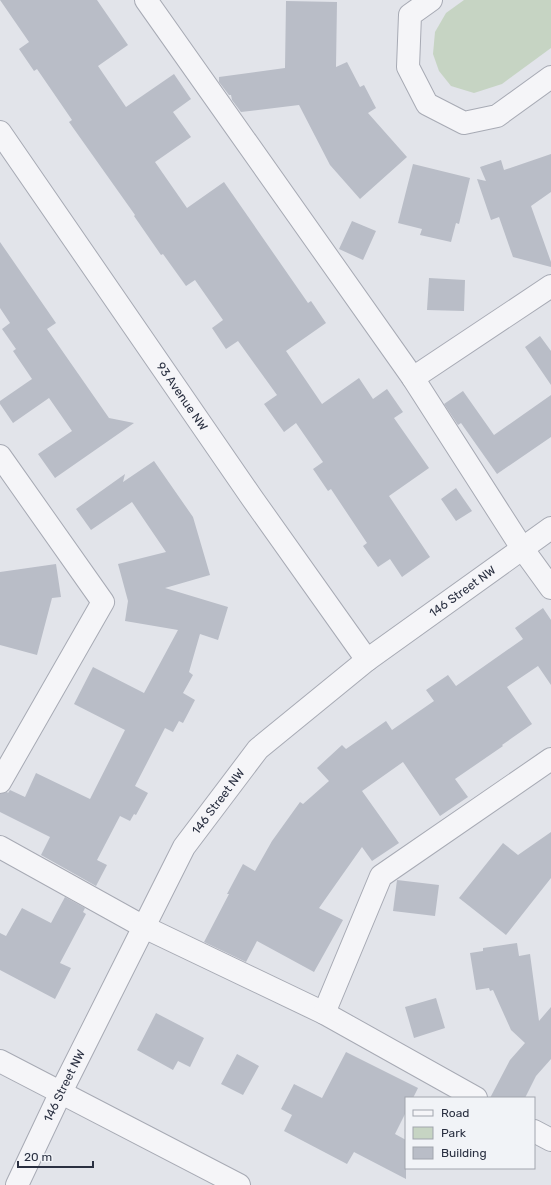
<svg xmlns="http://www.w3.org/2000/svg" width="551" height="1185" viewBox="0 0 551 1185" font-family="Rubik,sans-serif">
<rect width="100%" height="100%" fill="#e2e4ea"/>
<path fill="#c6d4c3" d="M 464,0 L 551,0 L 551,48 L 502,84 L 474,93 L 451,86 L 439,71 L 433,54 L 435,32 L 446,13 Z"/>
<path fill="#b9bdc7" d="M 0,0 L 97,0 L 128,45 L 98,66 L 126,107 L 174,74 L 191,99 L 173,112 L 191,137 L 155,162 L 187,208 L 224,182 L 308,303 L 311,301 L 326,323 L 286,351 L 322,404 L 359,378 L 373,399 L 387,389 L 403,412 L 394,418 L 429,468 L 389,496 L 430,557 L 402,577 L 390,559 L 378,567 L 363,546 L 367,543 L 331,489 L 328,491 L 313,469 L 323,462 L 296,423 L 284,432 L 264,404 L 277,395 L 238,341 L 226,349 L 212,328 L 223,320 L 195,280 L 186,286 L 163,254 L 161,255 L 134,216 L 135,215 L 69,122 L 72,120 L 37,69 L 34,71 L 19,49 L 29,42 Z
M 286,1 L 337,2 L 336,67 L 347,62 L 360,87 L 364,85 L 376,108 L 368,113 L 407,157 L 360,199 L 330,165 L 299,105 L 241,112 L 232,100 L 231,95 L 229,95 L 219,82 L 219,77 L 285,68 Z
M 551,154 L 551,192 L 531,206 L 551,262 L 551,267 L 513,257 L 499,217 L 491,220 L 477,179 L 486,181 L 480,167 L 501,160 L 504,170 Z
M 413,164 L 470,178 L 459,224 L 456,223 L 451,242 L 420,235 L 422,229 L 398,223 Z
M 352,221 L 376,231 L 363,260 L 339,249 Z
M 0,242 L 56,323 L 47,329 L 109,418 L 134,423 L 55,478 L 38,454 L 72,431 L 49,398 L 13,423 L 0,404 L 0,401 L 32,379 L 13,351 L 16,349 L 2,329 L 10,323 L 0,308 Z
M 429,278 L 465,280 L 464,311 L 427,310 Z
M 540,336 L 551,351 L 551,385 L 525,347 Z
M 463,391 L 494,435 L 551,395 L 551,437 L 497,474 L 461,423 L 458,425 L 444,404 Z
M 154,461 L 193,517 L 210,575 L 165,588 L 228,607 L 218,640 L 200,634 L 189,672 L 193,675 L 183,693 L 195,700 L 183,723 L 179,721 L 173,732 L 165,728 L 135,786 L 148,793 L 136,815 L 134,814 L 130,821 L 120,816 L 97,860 L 107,865 L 96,886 L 41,855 L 50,837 L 0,812 L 0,794 L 7,792 L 8,793 L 10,790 L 25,797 L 36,773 L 90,799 L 125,730 L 74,704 L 93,667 L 144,693 L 178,630 L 125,621 L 128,601 L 118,564 L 166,552 L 132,502 L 91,530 L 76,509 L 125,474 L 123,482 Z
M 456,488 L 472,511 L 456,521 L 441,499 Z
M 56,564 L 61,597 L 52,598 L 37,655 L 0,645 L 0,572 Z
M 543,608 L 551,620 L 551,685 L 538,666 L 507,687 L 532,724 L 502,745 L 503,746 L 455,779 L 468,797 L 440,816 L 403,762 L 362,791 L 399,843 L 372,861 L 362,847 L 319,908 L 343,920 L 314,972 L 257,941 L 246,962 L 204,942 L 229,894 L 227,894 L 243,864 L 255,871 L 272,841 L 300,802 L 303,804 L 329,781 L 317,768 L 342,745 L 346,749 L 386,721 L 392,730 L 434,701 L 426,690 L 448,675 L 456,686 L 523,639 L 515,628 Z
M 551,832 L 551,878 L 506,935 L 459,898 L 503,843 L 518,855 Z
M 397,880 L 439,885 L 435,916 L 393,911 Z
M 65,897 L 85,908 L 83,912 L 86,914 L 60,963 L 71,968 L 55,999 L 0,970 L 0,933 L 6,936 L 22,908 L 51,923 Z
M 517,943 L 519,956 L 530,954 L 539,1021 L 551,1007 L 551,1059 L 536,1076 L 525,1098 L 490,1098 L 510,1060 L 525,1043 L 511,1030 L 493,990 L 490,991 L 489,988 L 476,990 L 470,953 L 483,951 L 483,948 Z
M 436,998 L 445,1028 L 414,1038 L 405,1007 Z
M 156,1013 L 204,1038 L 190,1067 L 178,1061 L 173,1070 L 137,1050 Z
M 346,1052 L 418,1088 L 413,1098 L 406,1098 L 406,1112 L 395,1134 L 406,1140 L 406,1179 L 354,1152 L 347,1164 L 284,1131 L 292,1115 L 281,1109 L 294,1084 L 322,1098 Z
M 237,1054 L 259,1066 L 243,1095 L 221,1084 Z"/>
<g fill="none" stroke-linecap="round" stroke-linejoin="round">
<defs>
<g id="minor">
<path d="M 146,0 L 413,378 L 522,548 L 551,588"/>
<path d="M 431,0 L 410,15 L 408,67 L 427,104 L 464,123 L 497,116 L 551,77"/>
<path id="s1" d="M 0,132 L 252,498 L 367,660"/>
<path d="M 413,378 L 551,286"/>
<path d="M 0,456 L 103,602 L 0,782"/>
<path d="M 0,847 L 144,927 L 324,1013"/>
<path d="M 0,1061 L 239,1185"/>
<path d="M 476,1098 L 324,1013 L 381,876 L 551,759"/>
<path d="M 534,1131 L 551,1140"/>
<path id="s2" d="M 17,1185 L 61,1092 L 184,847 L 258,749 L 367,660 L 551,528"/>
</g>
</defs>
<use href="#minor" stroke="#a7aab4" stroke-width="24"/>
<use href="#minor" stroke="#f5f5f8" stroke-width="22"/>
</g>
<g text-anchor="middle" stroke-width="4" stroke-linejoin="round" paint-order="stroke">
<g font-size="12" fill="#2a3041" stroke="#f1f3f7">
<text dy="4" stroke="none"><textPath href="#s1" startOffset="321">93 Avenue NW</textPath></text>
<text dy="4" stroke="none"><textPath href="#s2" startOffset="758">146 Street NW</textPath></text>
<text dy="4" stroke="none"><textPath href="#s2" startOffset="434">146 Street NW</textPath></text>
<text dy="4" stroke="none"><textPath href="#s2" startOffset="110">146 Street NW</textPath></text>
</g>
</g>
<rect x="405" y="1097" width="130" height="72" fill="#f1f3f7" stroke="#a1a5ae"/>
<rect x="413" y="1110" width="20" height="6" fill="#f5f5f8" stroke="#a1a5ae"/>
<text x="441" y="1117" font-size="12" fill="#2a3041">Road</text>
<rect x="413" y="1127" width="20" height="12" fill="#c6d4c3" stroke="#a1a5ae"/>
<text x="441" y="1137" font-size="12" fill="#2a3041">Park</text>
<rect x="413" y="1147" width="20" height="12" fill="#b9bdc7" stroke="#a1a5ae"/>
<text x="441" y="1157" font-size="12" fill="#2a3041">Building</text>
<path d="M18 1161v6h75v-6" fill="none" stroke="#2a3041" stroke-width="2"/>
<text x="24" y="1161" font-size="12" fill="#2a3041" stroke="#f1f3f7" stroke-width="3" paint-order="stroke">20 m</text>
</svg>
